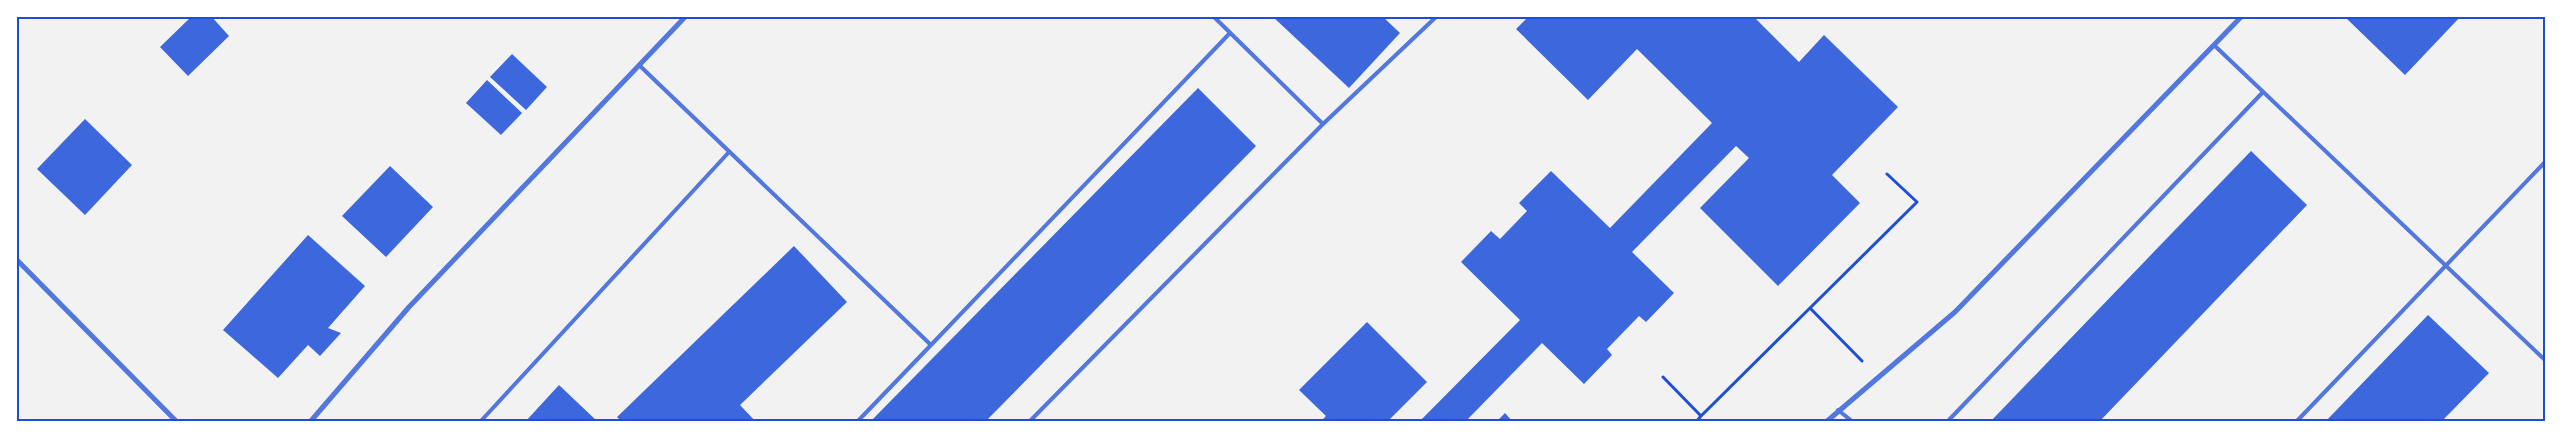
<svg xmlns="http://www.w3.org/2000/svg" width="2562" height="438" viewBox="0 0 2562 438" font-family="Inter,sans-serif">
<rect width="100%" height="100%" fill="#f2f2f2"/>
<path fill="#3d67dc" d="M 192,16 L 211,16 L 229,36 L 188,76 L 160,47 Z
M 1272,16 L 1382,16 L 1400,33 L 1349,88 Z
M 1529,16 L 1753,16 L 1799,62 L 1824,35 L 1898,107 L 1832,175 L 1860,203 L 1778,286 L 1700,208 L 1749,158 L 1736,146 L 1632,252 L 1674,293 L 1646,322 L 1639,316 L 1607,349 L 1612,355 L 1584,384 L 1542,343 L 1465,422 L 1419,422 L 1520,320 L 1461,262 L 1491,231 L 1500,239 L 1527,211 L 1519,203 L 1551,171 L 1610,228 L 1712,123 L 1637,49 L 1588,100 L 1516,29 Z
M 2348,16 L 2461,16 L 2405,75 L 2346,18 Z
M 512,54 L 547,87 L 526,110 L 490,77 Z
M 487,80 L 522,113 L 501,135 L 466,103 Z
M 1198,88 L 1256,146 L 985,422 L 870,422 Z
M 85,119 L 132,165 L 85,215 L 37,169 Z
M 2251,151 L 2307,205 L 2099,422 L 1990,422 Z
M 390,166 L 433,207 L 386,257 L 342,216 Z
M 308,235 L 365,286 L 328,328 L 341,333 L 320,356 L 308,345 L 278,378 L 223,330 Z
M 794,246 L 847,302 L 740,405 L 756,422 L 622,422 L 617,417 Z
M 2428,315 L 2489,373 L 2441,422 L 2325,422 Z
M 1367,322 L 1427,382 L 1387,422 L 1320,422 L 1326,416 L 1299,390 Z
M 559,385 L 598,422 L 525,422 Z
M 1505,413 L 1513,422 L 1496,422 Z"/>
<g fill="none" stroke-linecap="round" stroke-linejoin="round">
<path stroke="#1d4ed8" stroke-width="3" d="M 1810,308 L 1917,202 L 1887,174
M 1663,377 L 1701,416 L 1810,308 L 1862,361
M 1696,422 L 1701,416"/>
<path stroke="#5277de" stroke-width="4" d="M 1213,16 L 1323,124
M 2215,46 L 2546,361
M 639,65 L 931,345 L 1230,33
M 1838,410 L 1853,422
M 480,422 L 729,152
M 857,422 L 931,345
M 1029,422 L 1323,124 L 1437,16
M 1947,422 L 2263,92
M 2296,422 L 2546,161"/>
<path stroke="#5277de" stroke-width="5" d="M 16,259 L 177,422
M 310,422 L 409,307 L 686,16
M 1826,422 L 1955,312 L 2242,16"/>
</g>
<rect width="2562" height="438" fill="none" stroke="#ffffff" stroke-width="35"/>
<rect x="18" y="18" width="2526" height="402" fill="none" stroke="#1d4ed8" stroke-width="2"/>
</svg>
